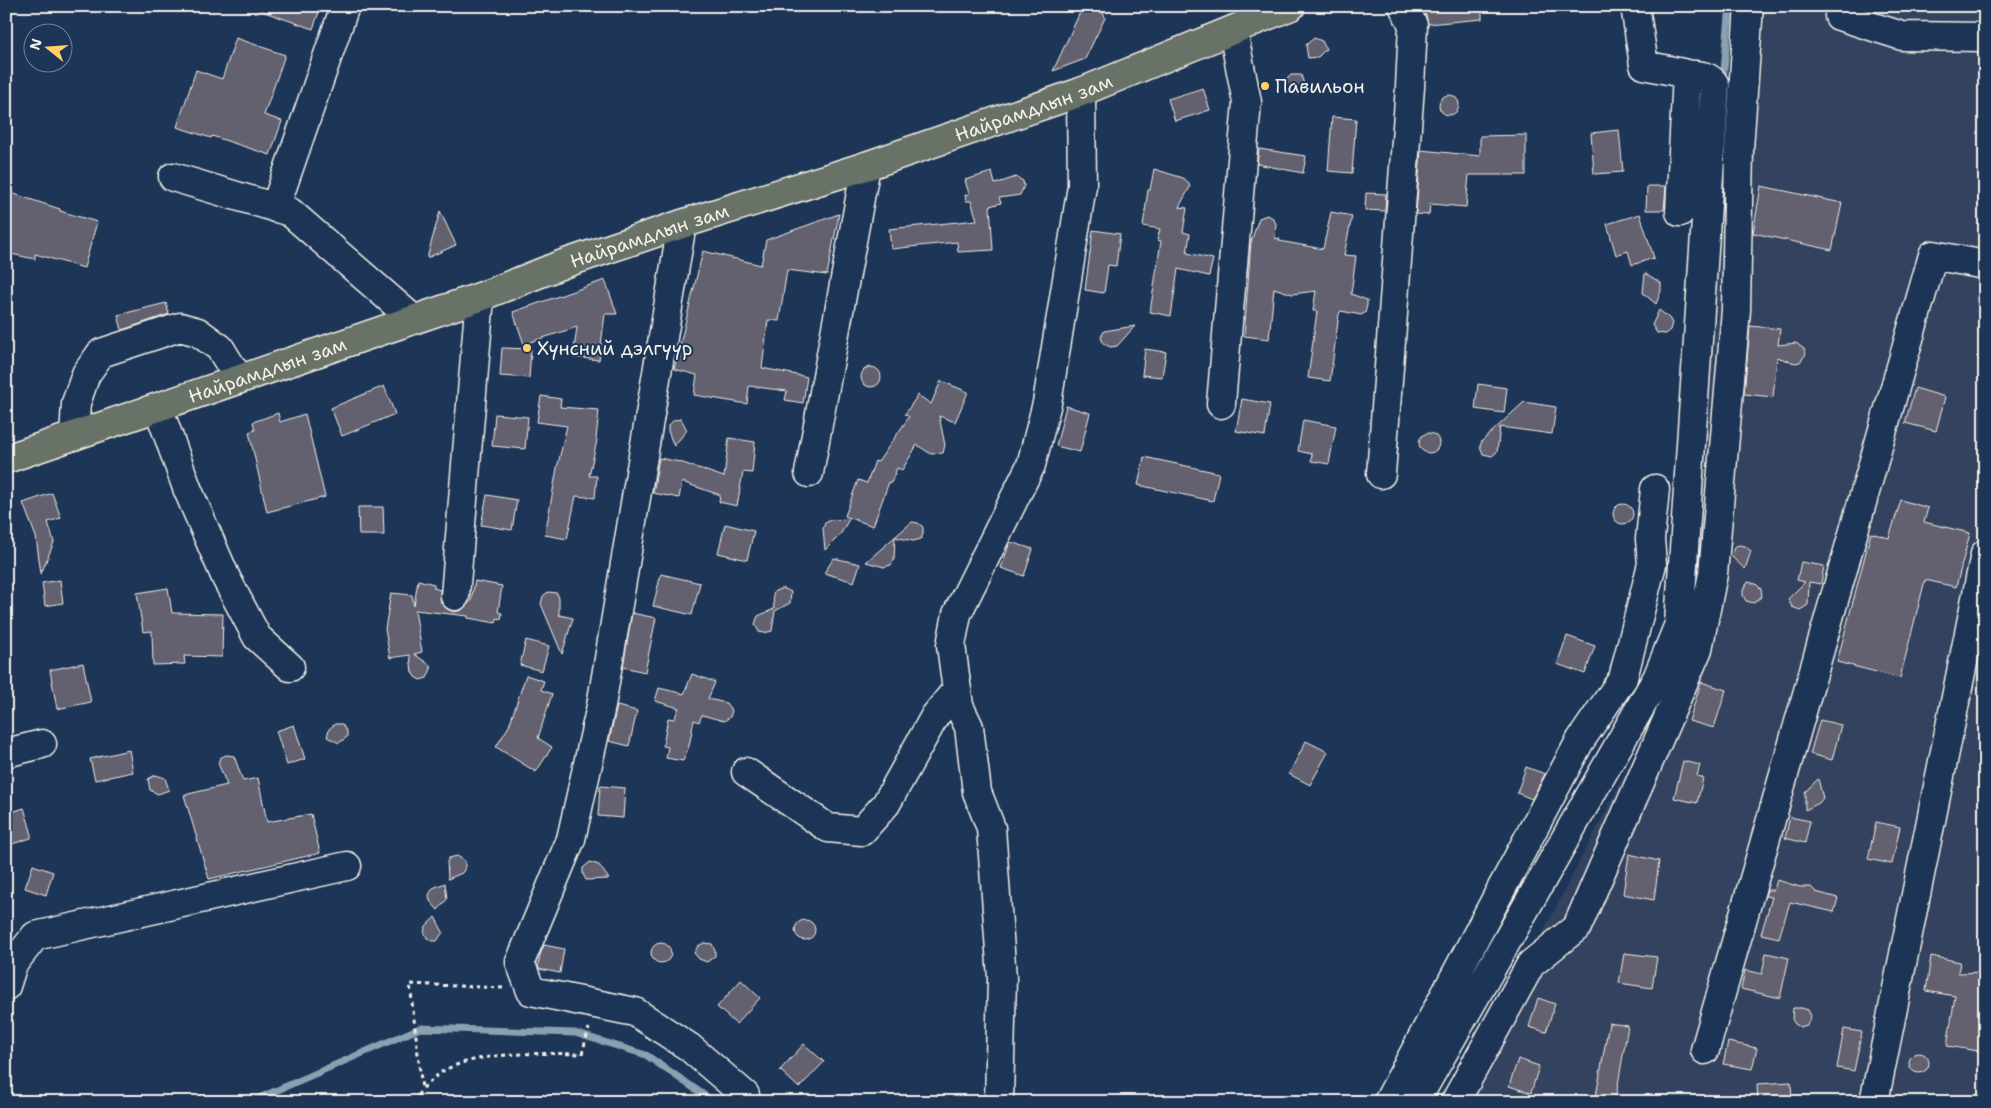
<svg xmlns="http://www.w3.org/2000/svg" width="1991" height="1108" viewBox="0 0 1991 1108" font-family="'Shantell Sans',sans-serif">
<rect width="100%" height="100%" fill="#1d3557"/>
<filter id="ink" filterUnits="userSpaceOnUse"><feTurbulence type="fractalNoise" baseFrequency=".02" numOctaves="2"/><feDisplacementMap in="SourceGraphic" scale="10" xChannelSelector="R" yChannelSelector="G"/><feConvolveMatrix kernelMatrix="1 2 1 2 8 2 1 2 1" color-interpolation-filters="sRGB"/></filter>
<g filter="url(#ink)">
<path fill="#32425e" d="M 1738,6 L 1985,6 L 1985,1102 L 1455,1102 L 1689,650 Z"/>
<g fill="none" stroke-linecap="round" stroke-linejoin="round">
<path stroke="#8ba1b1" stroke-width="7" d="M 1723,80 L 1730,6
M 250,1102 L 420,1028 L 575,1033 L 646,1055 L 714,1102"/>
</g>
<path fill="#646070" stroke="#f4f1e8" d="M 256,6 L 321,6 L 313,29 L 256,9 Z
M 1083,6 L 1101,6 L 1105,18 L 1085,59 L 1053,71 Z
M 1424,6 L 1482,6 L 1482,19 L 1428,24 Z
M 236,38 L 285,55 L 264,115 L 282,121 L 270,155 L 212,136 L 211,138 L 177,127 L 196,70 L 222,79 Z
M 1314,38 L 1322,41 L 1326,49 L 1318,57 L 1308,58 L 1306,45 Z
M 1291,75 L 1301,75 L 1304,84 L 1300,93 L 1293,94 L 1286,89 L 1285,81 Z
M 1203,88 L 1210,110 L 1175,121 L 1168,99 Z
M1439 105a10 10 0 1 1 20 0a10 10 0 1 1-20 0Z
M 1332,117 L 1356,119 L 1352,173 L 1328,171 Z
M 1619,130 L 1623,172 L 1594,174 L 1591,133 Z
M 1526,135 L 1526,175 L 1469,175 L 1466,207 L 1430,204 L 1429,215 L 1416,214 L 1421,150 L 1480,156 L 1480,136 Z
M 1259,149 L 1306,156 L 1303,173 L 1257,164 Z
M 1154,169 L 1183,178 L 1188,182 L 1190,187 L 1179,207 L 1187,208 L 1183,232 L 1190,234 L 1187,253 L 1213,259 L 1209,276 L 1178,269 L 1171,316 L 1150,312 L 1161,241 L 1157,240 L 1160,229 L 1143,226 L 1148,190 L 1150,190 Z
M 992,172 L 995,184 L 1016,177 L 1023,181 L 1024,186 L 1020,195 L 999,198 L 1001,203 L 990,206 L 993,250 L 958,252 L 957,242 L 891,249 L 889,229 L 977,220 L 971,201 L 966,201 L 965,195 L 969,194 L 965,180 Z
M 1647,186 L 1666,186 L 1664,210 L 1646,210 Z
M 1761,186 L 1842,203 L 1832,250 L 1753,233 Z
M 11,193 L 60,209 L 60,211 L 97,222 L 84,268 L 35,254 L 35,259 L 6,253 L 6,210 Z
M 1366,193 L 1386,194 L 1385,211 L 1365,210 Z
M 440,211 L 456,245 L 427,258 Z
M 1331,212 L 1352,216 L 1344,255 L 1356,256 L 1351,294 L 1367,300 L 1367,305 L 1365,313 L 1361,315 L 1341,311 L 1339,314 L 1330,381 L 1308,378 L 1317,311 L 1313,311 L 1316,291 L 1292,294 L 1274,288 L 1269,339 L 1244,336 L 1251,242 L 1259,218 L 1267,215 L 1273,218 L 1276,224 L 1275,238 L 1280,239 L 1279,241 L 1323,249 Z
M 839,214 L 827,275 L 787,270 L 779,321 L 768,320 L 762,368 L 807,377 L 803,403 L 785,400 L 787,391 L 749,386 L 747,404 L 694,395 L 697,375 L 674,369 L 703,251 L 761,265 L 766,240 Z
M 1640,214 L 1654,258 L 1632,265 L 1628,251 L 1616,255 L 1607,224 Z
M 1093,230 L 1120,234 L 1116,266 L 1108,265 L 1104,293 L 1085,290 Z
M 1645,273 L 1661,283 L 1661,291 L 1656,304 L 1643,293 Z
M 605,280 L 617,314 L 605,314 L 599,360 L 573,357 L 577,327 L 524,344 L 513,312 Z
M 166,303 L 169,314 L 122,330 L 118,315 Z
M 1659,310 L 1669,318 L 1672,323 L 1670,330 L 1665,334 L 1657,333 L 1652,325 Z
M 1135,326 L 1117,346 L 1110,347 L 1103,343 L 1101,337 L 1104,331 Z
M 1750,326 L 1780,329 L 1778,345 L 1796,343 L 1804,349 L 1806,354 L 1800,362 L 1795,363 L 1777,357 L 1773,397 L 1744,394 Z
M 502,348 L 531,349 L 529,378 L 500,376 Z
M 1145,349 L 1166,352 L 1162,377 L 1142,375 Z
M861 377a10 10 0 1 1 20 0a10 10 0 1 1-20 0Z
M 941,381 L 968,392 L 955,422 L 939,416 L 945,445 L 943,453 L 931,454 L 917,445 L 902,470 L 897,468 L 891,483 L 889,482 L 873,526 L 845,516 L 858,480 L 867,483 L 875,461 L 878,462 L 909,417 L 905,414 L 918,395 L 931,404 Z
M 1478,384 L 1507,388 L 1504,413 L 1475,409 Z
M 384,386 L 395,414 L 342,436 L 331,408 Z
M 1915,388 L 1945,397 L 1936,431 L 1905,423 Z
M 541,396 L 561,399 L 560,407 L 599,410 L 596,439 L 597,440 L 589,476 L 597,476 L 595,498 L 576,496 L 567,539 L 545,535 L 557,468 L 567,426 L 537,422 Z
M 1242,399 L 1270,404 L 1265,436 L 1236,431 Z
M 1524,402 L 1556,407 L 1552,434 L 1500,427 L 1497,452 L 1492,456 L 1483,454 L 1480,446 L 1482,441 Z
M 1066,406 L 1090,413 L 1080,452 L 1056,446 Z
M 278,413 L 280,422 L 305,414 L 325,497 L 267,512 L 249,432 L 255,430 L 253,422 Z
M 495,414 L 528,417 L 525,449 L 492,446 Z
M 681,419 L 687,430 L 674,446 L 668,431 L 668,426 L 674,420 Z
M 1303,420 L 1336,426 L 1329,464 L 1311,461 L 1312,454 L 1298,451 Z
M1419 443a10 10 0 1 1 20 0a10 10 0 1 1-20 0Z
M 729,438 L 755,442 L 752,473 L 743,472 L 737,506 L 719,502 L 720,495 L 682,482 L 679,498 L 653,493 L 659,458 L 680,462 L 724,477 Z
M 1144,457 L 1219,473 L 1213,501 L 1138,485 Z
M 52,493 L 61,518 L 48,522 L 54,542 L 41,574 L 36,537 L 23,503 Z
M 487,495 L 517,500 L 512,530 L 481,525 Z
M 1901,500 L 1928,508 L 1924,522 L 1970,533 L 1956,587 L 1925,580 L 1900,678 L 1837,662 L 1871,533 L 1889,538 Z
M1613 514a10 10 0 1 1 20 0a10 10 0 1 1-20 0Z
M 358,507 L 383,507 L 384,535 L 359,535 Z
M 849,519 L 840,535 L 825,550 L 823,529 L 825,523 L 830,520 Z
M 912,522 L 918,523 L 923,527 L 923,534 L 921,539 L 913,541 L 895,537 L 894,560 L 891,565 L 884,567 L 866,562 Z
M 725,524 L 754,531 L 747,560 L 718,553 Z
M 1010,542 L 1033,549 L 1024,576 L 1001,568 Z
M 1739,545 L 1745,546 L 1751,551 L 1745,569 L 1732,557 L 1734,547 Z
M 834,558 L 860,564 L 854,582 L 824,573 Z
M 1801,562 L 1824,566 L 1821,584 L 1809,582 L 1808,605 L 1800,610 L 1792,607 L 1788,599 L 1805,582 L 1797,580 Z
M 661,574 L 700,583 L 692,615 L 653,606 Z
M 60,580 L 63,603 L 45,606 L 42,583 Z
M 418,580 L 434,584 L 434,588 L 440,590 L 441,603 L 447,609 L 454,612 L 462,610 L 471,601 L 475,581 L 502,586 L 498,612 L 502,613 L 501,619 L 497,618 L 496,623 L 468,618 L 468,616 L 415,610 L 422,652 L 414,654 L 430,665 L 431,669 L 427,678 L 420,680 L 415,677 L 412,672 L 410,655 L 390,658 L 385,629 L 391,593 L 412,595 L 414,606 Z
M 1748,582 L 1756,584 L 1761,589 L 1762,596 L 1754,603 L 1746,601 L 1743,595 L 1743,590 Z
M 168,588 L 172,613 L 223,614 L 222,657 L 184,656 L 185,664 L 153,665 L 152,631 L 143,632 L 137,593 Z
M 783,588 L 791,592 L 790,603 L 775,611 L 772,631 L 764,633 L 759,632 L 755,624 L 758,616 L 774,609 L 773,594 L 775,591 Z
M 548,592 L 557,593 L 559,598 L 559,615 L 573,618 L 562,654 L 541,604 L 543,596 Z
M 632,613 L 656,618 L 645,672 L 623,667 Z
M 1567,636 L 1595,646 L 1585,674 L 1557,664 Z
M 526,640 L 549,646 L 542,671 L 520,665 Z
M 83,663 L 91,702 L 57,709 L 50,670 Z
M 692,674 L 715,682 L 708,699 L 726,703 L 732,711 L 730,717 L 724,721 L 702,715 L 699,722 L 694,720 L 689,746 L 683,761 L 666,758 L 668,747 L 663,746 L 668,718 L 674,719 L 679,708 L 655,701 L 659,688 L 684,694 Z
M 526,675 L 544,681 L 541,690 L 552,694 L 538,738 L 552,747 L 536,772 L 496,747 L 509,726 Z
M 1701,682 L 1726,690 L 1714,728 L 1689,721 Z
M 617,706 L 637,711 L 629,746 L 609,741 Z
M 1820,720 L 1841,725 L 1832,760 L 1810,754 Z
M 335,724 L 342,724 L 347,732 L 347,737 L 339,743 L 327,737 L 329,729 Z
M 294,725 L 305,759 L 287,765 L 276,731 Z
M 1306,741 L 1328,752 L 1310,785 L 1289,774 Z
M 129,750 L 133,772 L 95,780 L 90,759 Z
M 226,755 L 234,756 L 243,781 L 258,778 L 267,822 L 311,814 L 320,853 L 209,879 L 184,795 L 227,785 L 218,763 L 220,758 Z
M 1683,761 L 1700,765 L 1697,776 L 1703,778 L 1697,803 L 1674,798 Z
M 1526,767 L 1545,774 L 1532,799 L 1517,793 Z
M 156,775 L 165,778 L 169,790 L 158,794 L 150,790 L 148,779 Z
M 1818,779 L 1823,798 L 1819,803 L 1805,810 L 1805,792 Z
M 600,786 L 625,788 L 623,818 L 598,816 Z
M 24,808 L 31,831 L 31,838 L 6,846 L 6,814 Z
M 1790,817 L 1810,821 L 1805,843 L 1785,838 Z
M 1876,822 L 1900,827 L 1892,864 L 1868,859 Z
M 1629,854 L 1659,861 L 1654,900 L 1623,894 Z
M 457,856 L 465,861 L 465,868 L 462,873 L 448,879 L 447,862 L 449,858 Z
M 590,862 L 599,865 L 609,879 L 586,880 L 583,874 L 583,868 Z
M 33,865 L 53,872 L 46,895 L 25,888 Z
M 1777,880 L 1800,887 L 1811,887 L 1816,892 L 1838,898 L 1834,912 L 1790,902 L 1779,938 L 1761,934 L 1772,897 L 1765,896 L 1767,890 L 1774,890 Z
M 445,883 L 447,899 L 438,910 L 430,901 L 429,895 L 433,888 Z
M 435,917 L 443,932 L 437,941 L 432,941 L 427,938 L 424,931 L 426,926 Z
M795 930a10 10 0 1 1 20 0a10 10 0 1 1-20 0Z
M 704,943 L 712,944 L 715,951 L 715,956 L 707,962 L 699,959 L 694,953 L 698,946 Z
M651 953a10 10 0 1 1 20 0a10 10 0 1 1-20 0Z
M 544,945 L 564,949 L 560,973 L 539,969 L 538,965 L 540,955 Z
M 1624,953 L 1657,957 L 1652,988 L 1619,983 Z
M 1766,953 L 1789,958 L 1780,998 L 1741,989 L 1745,970 L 1762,974 Z
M 1931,956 L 1960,962 L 1958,973 L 1985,972 L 1985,1052 L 1947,1046 L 1955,996 L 1926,991 Z
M 741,980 L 760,998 L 736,1024 L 717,1007 Z
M 1538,998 L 1555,1004 L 1546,1032 L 1529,1027 Z
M 1793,1008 L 1802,1008 L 1808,1010 L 1811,1016 L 1807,1025 L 1800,1027 L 1795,1024 L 1792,1019 Z
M 1609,1023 L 1628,1026 L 1615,1102 L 1595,1102 Z
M 1844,1029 L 1862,1032 L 1854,1071 L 1837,1068 Z
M 1728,1042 L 1757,1048 L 1752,1069 L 1723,1064 Z
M 804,1044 L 824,1062 L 799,1088 L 780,1070 Z
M1909 1063a10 10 0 1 1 20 0a10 10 0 1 1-20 0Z
M 1518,1059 L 1539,1066 L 1531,1093 L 1509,1086 Z
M 1791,1082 L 1792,1102 L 1758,1102 L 1757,1084 Z"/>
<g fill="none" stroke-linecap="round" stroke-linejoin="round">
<defs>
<path id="minor" d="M 1635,6 L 1644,65 L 1687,74 L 1680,212
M 1839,16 L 1902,36 L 1985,37
M 173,177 L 290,212 L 413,319
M 275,208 L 345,6
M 682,224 L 601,706 L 571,839 L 520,962 L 531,991 L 635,1012 L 689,1047 L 745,1095
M 1221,404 L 1247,102 L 1233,31
M 158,407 L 187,488 L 226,578 L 257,637 L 290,667
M 74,436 L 76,403 L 86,374 L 101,353 L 180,327 L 198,332 L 220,348 L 239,379
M 809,473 L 866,166
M 1381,474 L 1410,87 L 1413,25 L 1403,6
M 455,596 L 480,297
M 6,753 L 42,744
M 746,772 L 828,828 L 862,831 L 886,804 L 935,716 L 957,689
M 6,986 L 13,964 L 35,936 L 347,866
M 1705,1050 L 1933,255 L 1985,265
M 999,1102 L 1002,978 L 991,828 L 977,792 L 969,727 L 959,706 L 951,645 L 957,614 L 1031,465 L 1047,403 L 1082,186 L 1081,92
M 1388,1102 L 1580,741 L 1623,678 L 1652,564 L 1650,539 L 1655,489
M 1415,1102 L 1657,678 L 1679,624 L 1715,85 C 1709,74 1699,76 1687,74
M 1455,1102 L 1531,964 L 1577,927 L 1698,649 L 1713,574 L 1736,310 L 1739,149 L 1749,6
M 1874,1102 L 1985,554"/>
<g id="major">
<path id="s1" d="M 6,459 L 480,297 L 563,264 L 682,224 L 866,166 L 1081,92 L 1291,6"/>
</g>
</defs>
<use href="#minor" stroke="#f4f1e8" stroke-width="31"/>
<use href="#major" stroke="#f4f1e8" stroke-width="31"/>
<path stroke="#f4f1e8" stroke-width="3" stroke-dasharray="4 4" stroke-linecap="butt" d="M 503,988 L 410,984 L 422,1089 C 428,1084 434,1078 440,1073 C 473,1051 542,1053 582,1054 L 589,1028
M 413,1102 L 422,1089"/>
<use href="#minor" stroke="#1d3557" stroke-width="28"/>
<use href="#major" stroke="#697266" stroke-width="28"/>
</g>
</g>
<g fill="#ffd166" stroke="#1d3557" stroke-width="2">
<circle cx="1265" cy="86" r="5"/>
<circle cx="527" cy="348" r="5"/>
</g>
<g text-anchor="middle" stroke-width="4" stroke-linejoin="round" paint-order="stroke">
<g font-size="19" fill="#f4f1e8" stroke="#1d3557" text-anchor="start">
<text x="1275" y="93">Павильон</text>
<text x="537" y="355">Хүнсний дэлгүүр</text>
</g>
<g font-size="19" fill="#f4f1e8" stroke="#1d3557">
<text dy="7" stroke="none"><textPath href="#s1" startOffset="1086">Найрамдлын зам</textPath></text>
<text dy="7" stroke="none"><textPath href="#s1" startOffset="681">Найрамдлын зам</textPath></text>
<text dy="7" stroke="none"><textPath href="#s1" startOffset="276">Найрамдлын зам</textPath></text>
</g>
</g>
<rect width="1991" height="1108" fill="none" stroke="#1d3557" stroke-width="25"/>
<rect x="12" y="12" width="1966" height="1083" fill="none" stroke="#f4f1e8" stroke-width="2" filter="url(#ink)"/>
<g transform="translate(48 48) rotate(287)"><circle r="24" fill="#1d3557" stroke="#738091"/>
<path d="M0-4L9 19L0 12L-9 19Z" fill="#ffd166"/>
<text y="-8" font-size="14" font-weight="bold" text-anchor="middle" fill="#f4f1e8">N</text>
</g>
</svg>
